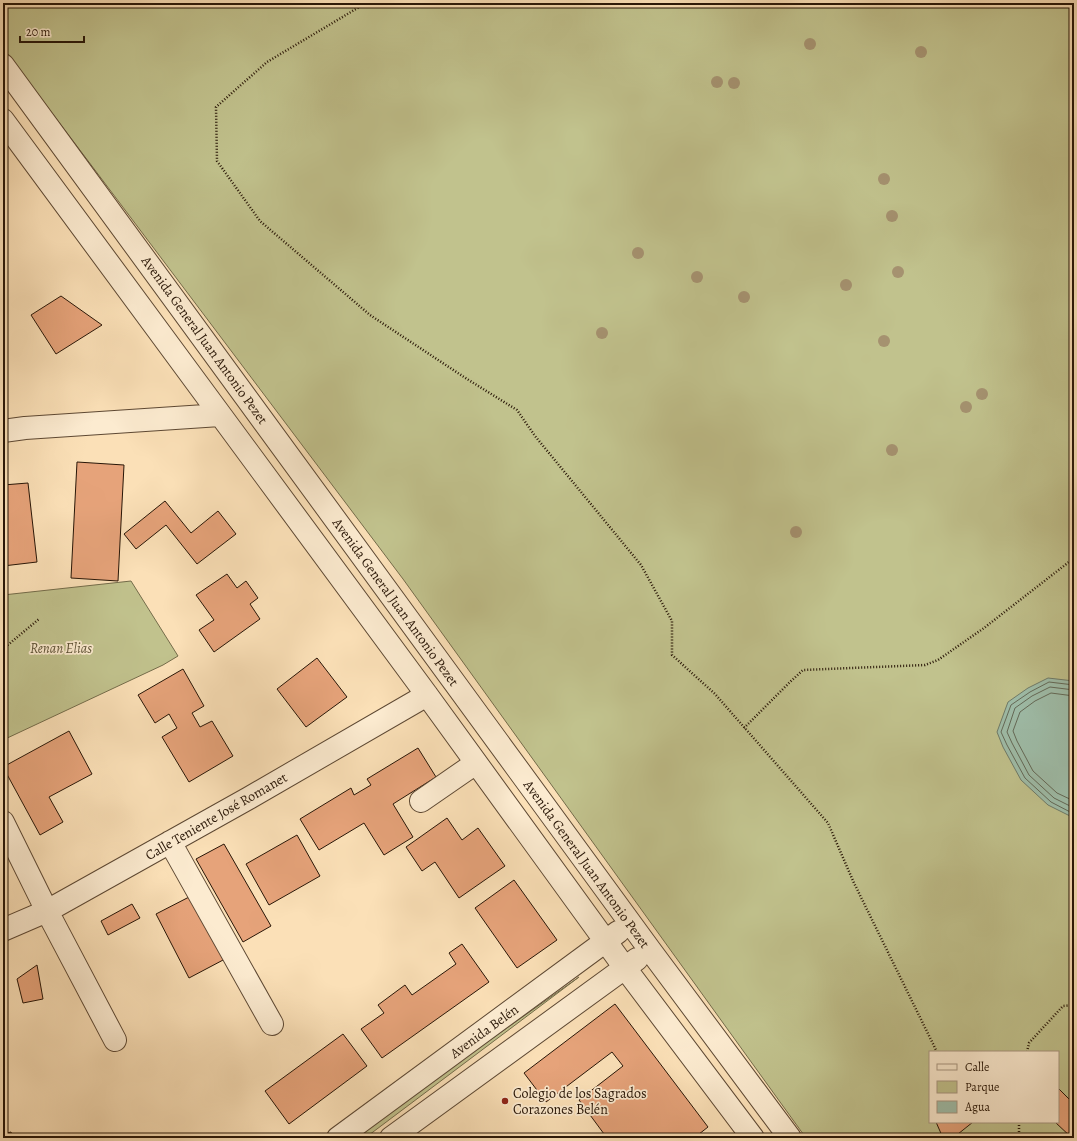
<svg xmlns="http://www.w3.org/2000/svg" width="1077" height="1141" viewBox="0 0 1077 1141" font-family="Alegreya,serif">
<rect width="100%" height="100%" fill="#fbe0b7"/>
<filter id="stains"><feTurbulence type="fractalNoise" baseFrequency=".005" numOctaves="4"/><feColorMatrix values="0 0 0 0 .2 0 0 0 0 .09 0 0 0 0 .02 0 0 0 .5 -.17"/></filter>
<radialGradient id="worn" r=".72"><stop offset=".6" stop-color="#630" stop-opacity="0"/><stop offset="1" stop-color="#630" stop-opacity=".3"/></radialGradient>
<path fill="#c1c28d" stroke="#746c4a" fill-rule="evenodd" d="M 3,3 L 1074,3 L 1074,1138 L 806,1138 L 403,579 L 3,48 ZM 930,1052 L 1058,1052 L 1058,1122 L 930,1122 Z
M 131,581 L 178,656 L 163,665 L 3,740 L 3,595 Z
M 579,977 L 365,1138 L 351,1138 Z"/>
<path fill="#9fbeaa" stroke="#6f7b69" d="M 1048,678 L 1074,681 L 1074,818 L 1048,805 L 1021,780 L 1003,747 L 997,732 L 1008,702 L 1028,688 Z"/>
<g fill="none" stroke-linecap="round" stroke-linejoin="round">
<path stroke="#646a58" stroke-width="1" d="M 1074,685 L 1049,682 L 1030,692 L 1011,705 L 1001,732 L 1007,745 L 1025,778 L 1051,802 L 1074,814
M 1074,690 L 1050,687 L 1032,696 L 1015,708 L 1007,732 L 1012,743 L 1029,775 L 1054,798 L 1074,808
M 1074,696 L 1051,693 L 1035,701 L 1020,712 L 1013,731 L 1017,741 L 1033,771 L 1057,793 L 1074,801"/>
</g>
<path fill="#e6a37a" stroke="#281607" d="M 61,296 L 102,325 L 56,354 L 31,315 Z
M 77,462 L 124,465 L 118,581 L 71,578 Z
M 28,483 L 37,562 L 3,566 L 3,485 Z
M 165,501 L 191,533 L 218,511 L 236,534 L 197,564 L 166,525 L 136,549 L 124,534 Z
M 227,574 L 237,588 L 246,581 L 258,598 L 250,604 L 260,619 L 214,652 L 199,630 L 214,620 L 196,595 Z
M 317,658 L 347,697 L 306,727 L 277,689 Z
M 183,669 L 204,706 L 192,713 L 200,727 L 212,721 L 233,756 L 189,782 L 162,737 L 177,728 L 169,714 L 155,723 L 138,695 Z
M 69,731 L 92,774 L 49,797 L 63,822 L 40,835 L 3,767 Z
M 418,748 L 436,777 L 393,804 L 413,837 L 384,855 L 364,823 L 319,850 L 300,819 L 351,788 L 354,795 L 371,785 L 367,779 Z
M 447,818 L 462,840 L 478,828 L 505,866 L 459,898 L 435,862 L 422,871 L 406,847 Z
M 297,835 L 320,876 L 269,905 L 246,864 Z
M 224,844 L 271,926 L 243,942 L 196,859 Z
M 514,880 L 557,940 L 517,968 L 475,908 Z
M 191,896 L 225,959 L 189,978 L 156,914 Z
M 132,904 L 140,918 L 108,935 L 101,921 Z
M 462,944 L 489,982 L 382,1058 L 361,1029 L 384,1013 L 378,1005 L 405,985 L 412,995 L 456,964 L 449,953 Z
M 37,965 L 43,999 L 23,1003 L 17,979 Z
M 615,1004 L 708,1127 L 694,1138 L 607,1138 L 579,1100 L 623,1066 L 612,1052 L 546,1102 L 524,1073 Z
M 343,1034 L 367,1066 L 289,1124 L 265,1091 Z
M 1058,1088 L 1074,1104 L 1074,1138 L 1072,1138 L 1055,1122 L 1058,1122 Z
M 936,1122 L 973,1122 L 953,1138 L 943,1138 Z
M 11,1132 L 13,1138 L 3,1138 L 3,1134 Z"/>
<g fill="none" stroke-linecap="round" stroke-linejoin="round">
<defs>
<path id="minor" d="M 3,65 L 650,950 L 790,1138
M 3,120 L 427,695 L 625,968 L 753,1138
M 3,431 L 25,428 L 220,415
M 421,801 L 476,763
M 3,822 L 47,911 L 115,1040
M 170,842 L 272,1024
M 3,930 L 47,911 L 249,798 L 427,695
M 338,1138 L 618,932
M 391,1138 L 637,959"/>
</defs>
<use href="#minor" stroke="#5d4833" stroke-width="24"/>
<path stroke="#281607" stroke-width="2.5" stroke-dasharray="1 2" stroke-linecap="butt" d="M 366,3 L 267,62 L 216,107 L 217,161 L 260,221 L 370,315 L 467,379 L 517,410 L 535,436 L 641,565 L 672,621 L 672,655 L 715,694 L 828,823 L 854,883 L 937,1052
M 3,649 L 39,619
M 744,728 L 791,681 L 803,670 L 925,665 L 938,660 L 984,628 L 1074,558
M 1027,1052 L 1029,1043 L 1063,1006 L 1074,1005
M 1019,1138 L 1019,1122"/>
<use href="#minor" stroke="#fcebd0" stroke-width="22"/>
</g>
<g fill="#a59270">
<circle cx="810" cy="44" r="6"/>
<circle cx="921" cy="52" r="6"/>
<circle cx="717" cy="82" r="6"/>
<circle cx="734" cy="83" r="6"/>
<circle cx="884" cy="179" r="6"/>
<circle cx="892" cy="216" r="6"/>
<circle cx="638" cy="253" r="6"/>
<circle cx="898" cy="272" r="6"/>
<circle cx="697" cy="277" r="6"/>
<circle cx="846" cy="285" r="6"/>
<circle cx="744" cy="297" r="6"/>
<circle cx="602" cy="333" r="6"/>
<circle cx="884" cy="341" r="6"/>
<circle cx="982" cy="394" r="6"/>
<circle cx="966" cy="407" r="6"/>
<circle cx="892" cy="450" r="6"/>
<circle cx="796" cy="532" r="6"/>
</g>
<circle fill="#8f2418" stroke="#fcebd0" stroke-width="1.5" cx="505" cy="1101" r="4"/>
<g text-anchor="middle" stroke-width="3.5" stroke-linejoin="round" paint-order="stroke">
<g font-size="14" fill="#281607" stroke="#fcebd0">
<text transform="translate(205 340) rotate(54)" y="5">Avenida General Juan Antonio Pezet</text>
<text transform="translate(396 602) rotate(54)" y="5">Avenida General Juan Antonio Pezet</text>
<text transform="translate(216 816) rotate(-30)" y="5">Calle Teniente José Romanet</text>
<text transform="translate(587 864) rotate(54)" y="5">Avenida General Juan Antonio Pezet</text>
<text transform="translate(484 1031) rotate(-36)" y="5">Avenida Belén</text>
</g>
<g font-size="14" font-style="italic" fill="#5e5236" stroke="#fcebd0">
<text x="61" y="653">Renan Elias</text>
</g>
<g font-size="14" fill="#281607" stroke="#fcebd0" text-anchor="start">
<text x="513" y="1098">Colegio de los Sagrados<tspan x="513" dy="16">Corazones Belén</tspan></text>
</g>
</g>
<rect width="1077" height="1141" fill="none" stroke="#fbe0b7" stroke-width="16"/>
<rect x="4" y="4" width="1069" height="1133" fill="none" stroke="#281607" stroke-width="2"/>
<rect x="8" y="8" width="1061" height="1125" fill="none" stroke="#281607"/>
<rect x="929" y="1051" width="130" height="72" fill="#fcebd0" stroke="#a79680"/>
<rect x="937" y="1064" width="20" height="6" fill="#fcebd0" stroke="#a79680"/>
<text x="965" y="1071" font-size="12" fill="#281607">Calle</text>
<rect x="937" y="1081" width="20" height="12" fill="#c1c28d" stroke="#a79680"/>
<text x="965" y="1091" font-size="12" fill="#281607">Parque</text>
<rect x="937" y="1101" width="20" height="12" fill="#9fbeaa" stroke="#a79680"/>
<text x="965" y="1111" font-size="12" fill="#281607">Agua</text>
<path d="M20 36v6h64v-6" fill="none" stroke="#281607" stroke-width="2"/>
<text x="26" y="36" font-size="12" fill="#281607" stroke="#fcebd0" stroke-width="3" paint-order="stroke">20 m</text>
<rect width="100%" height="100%" filter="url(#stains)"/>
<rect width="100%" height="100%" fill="url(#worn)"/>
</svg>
